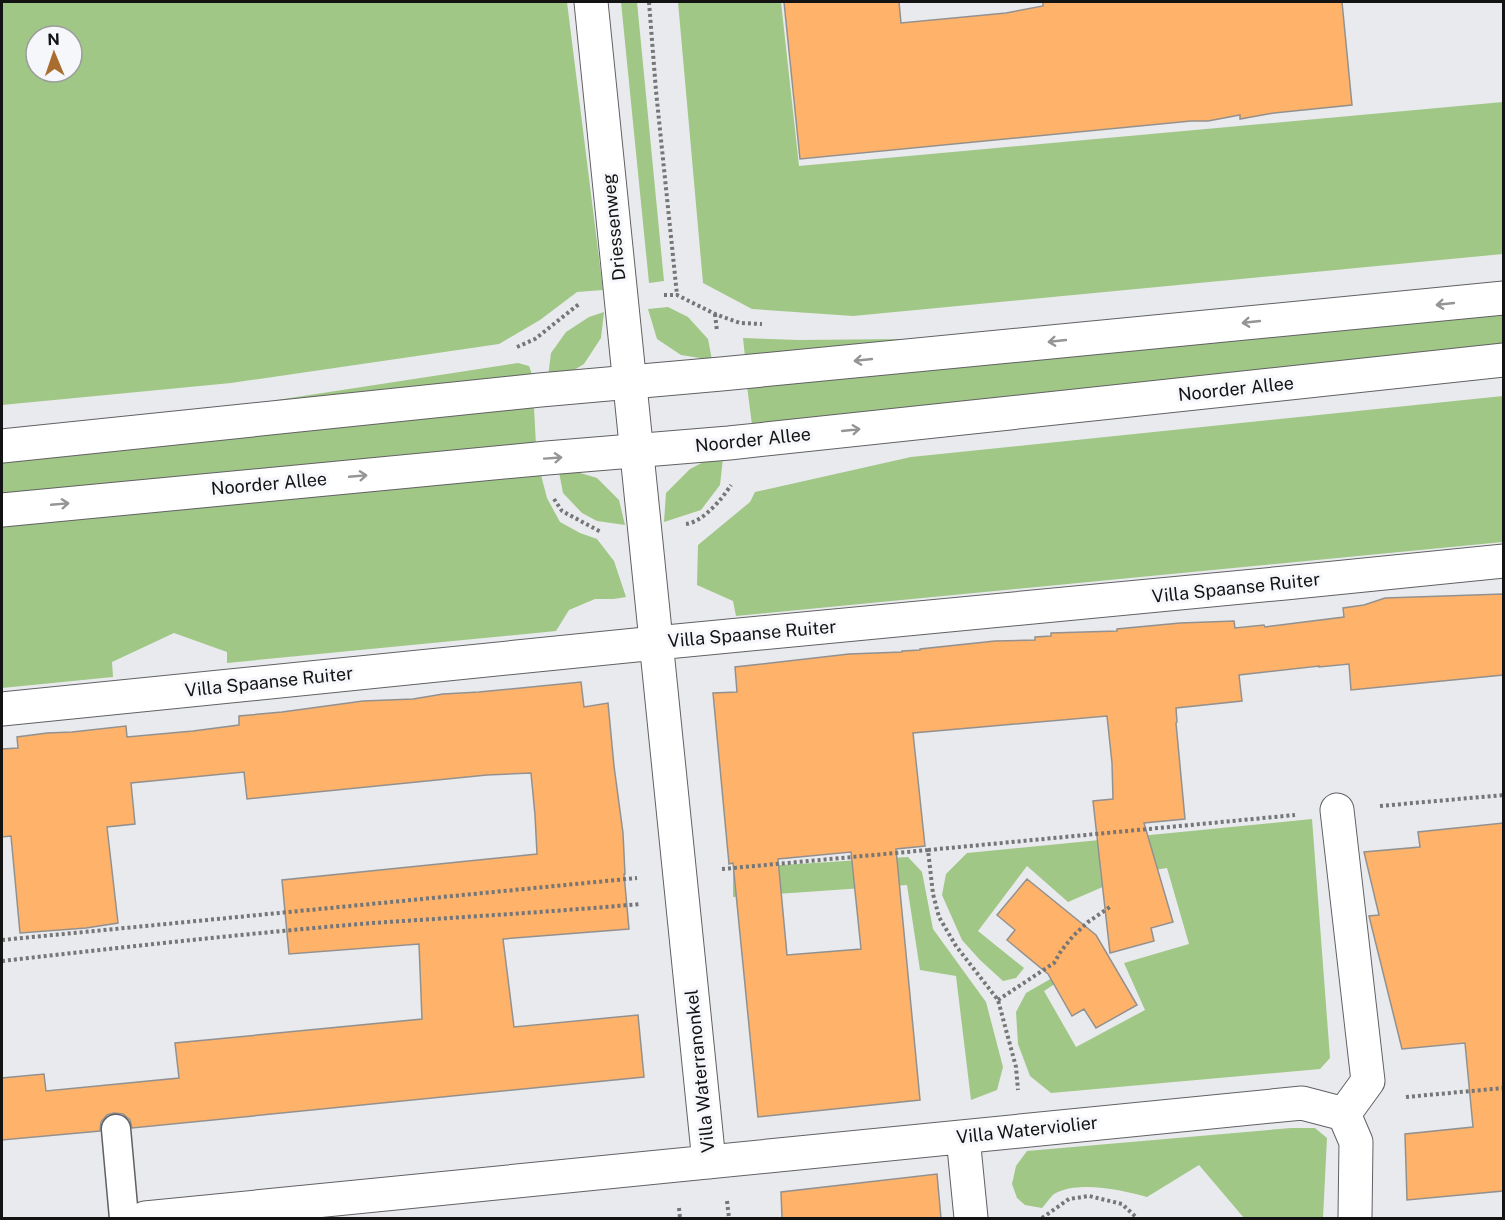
<svg xmlns="http://www.w3.org/2000/svg" width="1505" height="1220" viewBox="0 0 1505 1220" font-family="'Public Sans',sans-serif">
<rect width="100%" height="100%" fill="#e9eaed"/>
<path fill="#a0c786" fill-rule="evenodd" d="M 2,2 L 567,2 L 603,290 L 577,292 L 540,320 L 499,344 L 231,383 L 2,405 ZM 36,36 L 72,36 L 72,72 L 36,72 Z
M 621,2 L 637,2 L 664,281 L 649,283 Z
M 678,2 L 781,2 L 799,166 L 1503,102 L 1503,254 L 853,316 L 752,309 L 703,283 Z
M 668,307 L 688,317 L 708,339 L 712,360 L 681,355 L 657,339 L 648,309 Z
M 604,312 L 601,338 L 584,364 L 564,376 L 548,377 L 551,353 L 566,332 L 589,317 Z
M 1503,314 L 1503,349 L 752,425 L 747,386 Z
M 743,338 L 799,340 L 900,339 L 902,345 L 745,357 Z
M 518,363 L 529,366 L 534,380 L 281,406 L 277,400 Z
M 1503,396 L 1503,542 L 736,616 L 733,601 L 697,585 L 698,545 L 750,502 L 755,492 L 911,457 Z
M 534,407 L 536,446 L 2,497 L 2,462 Z
M 711,458 L 723,458 L 720,485 L 701,510 L 664,522 L 666,493 L 690,469 Z
M 559,472 L 577,472 L 597,478 L 619,500 L 625,525 L 597,521 L 582,513 L 563,493 Z
M 541,475 L 547,498 L 560,522 L 580,533 L 597,539 L 614,561 L 626,597 L 614,599 L 595,599 L 569,610 L 556,631 L 227,663 L 227,652 L 174,633 L 112,662 L 113,677 L 2,688 L 2,526 L 88,516 Z
M 1312,819 L 1330,1058 L 1320,1069 L 1051,1093 L 1030,1076 L 1018,1044 L 1016,1012 L 1026,993 L 1066,970 L 1073,972 L 1044,991 L 1076,1047 L 1145,1010 L 1124,963 L 1189,944 L 1167,868 L 1135,873 L 1068,902 L 1027,866 L 978,931 L 1024,968 L 1016,978 L 1003,981 L 980,960 L 962,940 L 942,895 L 946,874 L 967,853 Z
M 908,857 L 922,872 L 933,929 L 986,1002 L 1003,1067 L 997,1090 L 971,1100 L 956,976 L 920,970 L 907,885 L 733,897 L 733,868 Z
M 1291,1128 L 1315,1128 L 1327,1138 L 1323,1218 L 1244,1218 L 1199,1165 L 1147,1197 C 1122,1190 1078,1180 1054,1194 C 1050,1197 1046,1204 1042,1208 L 1025,1205 L 1017,1198 L 1012,1184 L 1016,1166 L 1027,1151 Z"/>
<path fill="#ffb269" stroke="#93918f" stroke-width="1.5" fill-rule="evenodd" d="M 784,2 L 899,2 L 901,23 L 1006,13 L 1043,6 L 1043,2 L 1342,2 L 1352,105 L 1274,113 L 1240,119 L 1240,115 L 1208,121 L 1191,121 L 800,159 Z
M 1503,594 L 1503,675 L 1351,690 L 1349,664 L 1319,667 L 1319,666 L 1239,675 L 1242,701 L 1176,708 L 1177,722 L 1176,723 L 1185,819 L 1144,823 L 1173,922 L 1151,928 L 1154,941 L 1110,953 L 1093,801 L 1113,799 L 1112,763 L 1107,716 L 913,733 L 925,846 L 896,849 L 920,1100 L 758,1117 L 733,863 L 729,864 L 713,693 L 737,692 L 735,667 L 849,654 L 902,652 L 902,651 L 920,650 L 920,649 L 995,641 L 1035,640 L 1035,637 L 1051,636 L 1051,633 L 1117,631 L 1117,629 L 1180,623 L 1234,621 L 1235,628 L 1264,625 L 1265,627 L 1344,617 L 1343,608 L 1364,605 L 1385,598 ZM 851,852 L 861,949 L 787,955 L 778,859 Z
M 581,682 L 584,707 L 608,703 L 614,766 L 623,833 L 625,874 L 624,874 L 629,929 L 503,939 L 514,1027 L 638,1015 L 644,1077 L 132,1128 L 130,1120 L 123,1114 L 114,1113 L 107,1115 L 101,1122 L 100,1131 L 2,1140 L 2,1078 L 44,1074 L 46,1091 L 179,1078 L 175,1043 L 422,1019 L 419,944 L 289,954 L 282,880 L 537,854 L 535,815 L 531,773 L 487,775 L 247,799 L 244,772 L 131,783 L 135,824 L 107,827 L 118,923 L 86,928 L 20,933 L 11,836 L 2,837 L 2,749 L 18,748 L 17,737 L 47,733 L 72,732 L 126,726 L 127,737 L 193,731 L 239,725 L 239,716 L 282,712 L 363,701 L 413,699 L 443,694 L 479,692 Z
M 1503,823 L 1503,1191 L 1407,1200 L 1405,1134 L 1473,1127 L 1465,1043 L 1402,1049 L 1369,916 L 1379,915 L 1364,852 L 1420,847 L 1418,832 Z
M 1027,879 L 1096,935 L 1137,1005 L 1096,1028 L 1084,1009 L 1072,1016 L 1048,974 L 1007,940 L 1015,930 L 997,915 Z
M 937,1174 L 941,1218 L 782,1218 L 781,1192 Z"/>
<g fill="none" stroke-linecap="round" stroke-linejoin="round">
<defs>
<path id="service" d="M 116,1129 L 124,1218"/>
<path id="minor" d="M 591,2 L 709,1162
M 2,709 L 656,643 L 1285,583 L 1504,561
M 1337,810 L 1368,1081 L 1344,1114 L 1356,1142 L 1355,1218
M 963,1137 L 971,1218
M 145,1218 L 1302,1103 L 1344,1114"/>
<path id="tertiary" d="M 2,446 L 540,390 L 721,374 L 1504,298
M 2,510 L 547,458 L 729,443 L 1504,360"/>
</defs>
<use href="#service" stroke="#616164" stroke-width="31"/>
<use href="#minor" stroke="#616164" stroke-width="35"/>
<use href="#tertiary" stroke="#616164" stroke-width="35"/>
<path stroke="#757677" stroke-width="4" stroke-dasharray="3 3" stroke-linecap="butt" d="M 649,2 L 656,91 L 677,295
M 664,295 L 677,295 L 715,314 L 740,323 L 762,324
M 715,314 L 717,331
M 517,347 L 535,339 L 579,304
M 554,499 L 562,511 L 601,532
M 686,524 C 703,522 722,499 731,485
M 1380,806 L 1504,795
M 928,850 L 1295,815
M 722,869 L 928,850 L 933,894 L 939,917 L 956,946 L 998,1000 L 1016,1067 L 1018,1090
M 2,940 L 637,878
M 2,961 C 125,947 249,933 373,923 C 462,917 551,912 640,904
M 998,1000 L 1054,963 L 1061,951 L 1073,936 L 1088,922 L 1110,907
M 1406,1097 L 1504,1088
M 727,1201 L 729,1218
M 679,1208 L 680,1218
M 1042,1218 L 1069,1199 L 1089,1196 L 1122,1204 L 1137,1218"/>
<use href="#service" stroke="#fff" stroke-width="28"/>
<use href="#minor" stroke="#fff" stroke-width="33"/>
<use href="#tertiary" stroke="#fff" stroke-width="33"/>
</g>
<defs><path id="oneway-shaft" d="M-6 0H5M1.5-3L5.5 0L1.5 3" fill="none" stroke-width="1.6" stroke-linecap="round" stroke-linejoin="round" transform="scale(1.5)"/></defs>
<g stroke="#959595">
<use href="#oneway-shaft" transform="translate(1445 304) rotate(174)"/>
<use href="#oneway-shaft" transform="translate(1251 322) rotate(174)"/>
<use href="#oneway-shaft" transform="translate(1057 341) rotate(174)"/>
<use href="#oneway-shaft" transform="translate(863 360) rotate(174)"/>
<use href="#oneway-shaft" transform="translate(851 430) rotate(-6)"/>
<use href="#oneway-shaft" transform="translate(553 458) rotate(-4)"/>
<use href="#oneway-shaft" transform="translate(358 476) rotate(-5)"/>
<use href="#oneway-shaft" transform="translate(60 504) rotate(-5)"/>
</g>
<g text-anchor="middle" stroke-width="6" stroke-linejoin="round" paint-order="stroke">
<g font-size="18" fill="#131314" stroke="#f6f7fa">
<text transform="translate(614 227) rotate(-96)" y="6">Driessenweg</text>
<text transform="translate(1236 389) rotate(-6)" y="6">Noorder Allee</text>
<text transform="translate(753 440) rotate(-6)" y="6">Noorder Allee</text>
<text transform="translate(269 484) rotate(-5)" y="6">Noorder Allee</text>
<text transform="translate(1236 588) rotate(-6)" y="6">Villa Spaanse Ruiter</text>
<text transform="translate(752 634) rotate(-5)" y="6">Villa Spaanse Ruiter</text>
<text transform="translate(269 682) rotate(-6)" y="6">Villa Spaanse Ruiter</text>
<text transform="translate(700 1071) rotate(-96)" y="6">Villa Waterranonkel</text>
<text transform="translate(1027 1130) rotate(-6)" y="6">Villa Waterviolier</text>
</g>
</g>
<rect width="1505" height="1220" fill="none" stroke="#131314" stroke-width="6"/>
<g transform="translate(54 54) rotate(358)"><circle r="28" fill="#f6f7fa" stroke="#9b9c9e" stroke-width="1.5"/>
<path d="M0-4.5L10 22L0 15L-10 22Z" fill="#a96e2f"/>
<text y="-9" font-size="16" font-weight="bold" text-anchor="middle" fill="#131314">N</text>
</g>
</svg>
